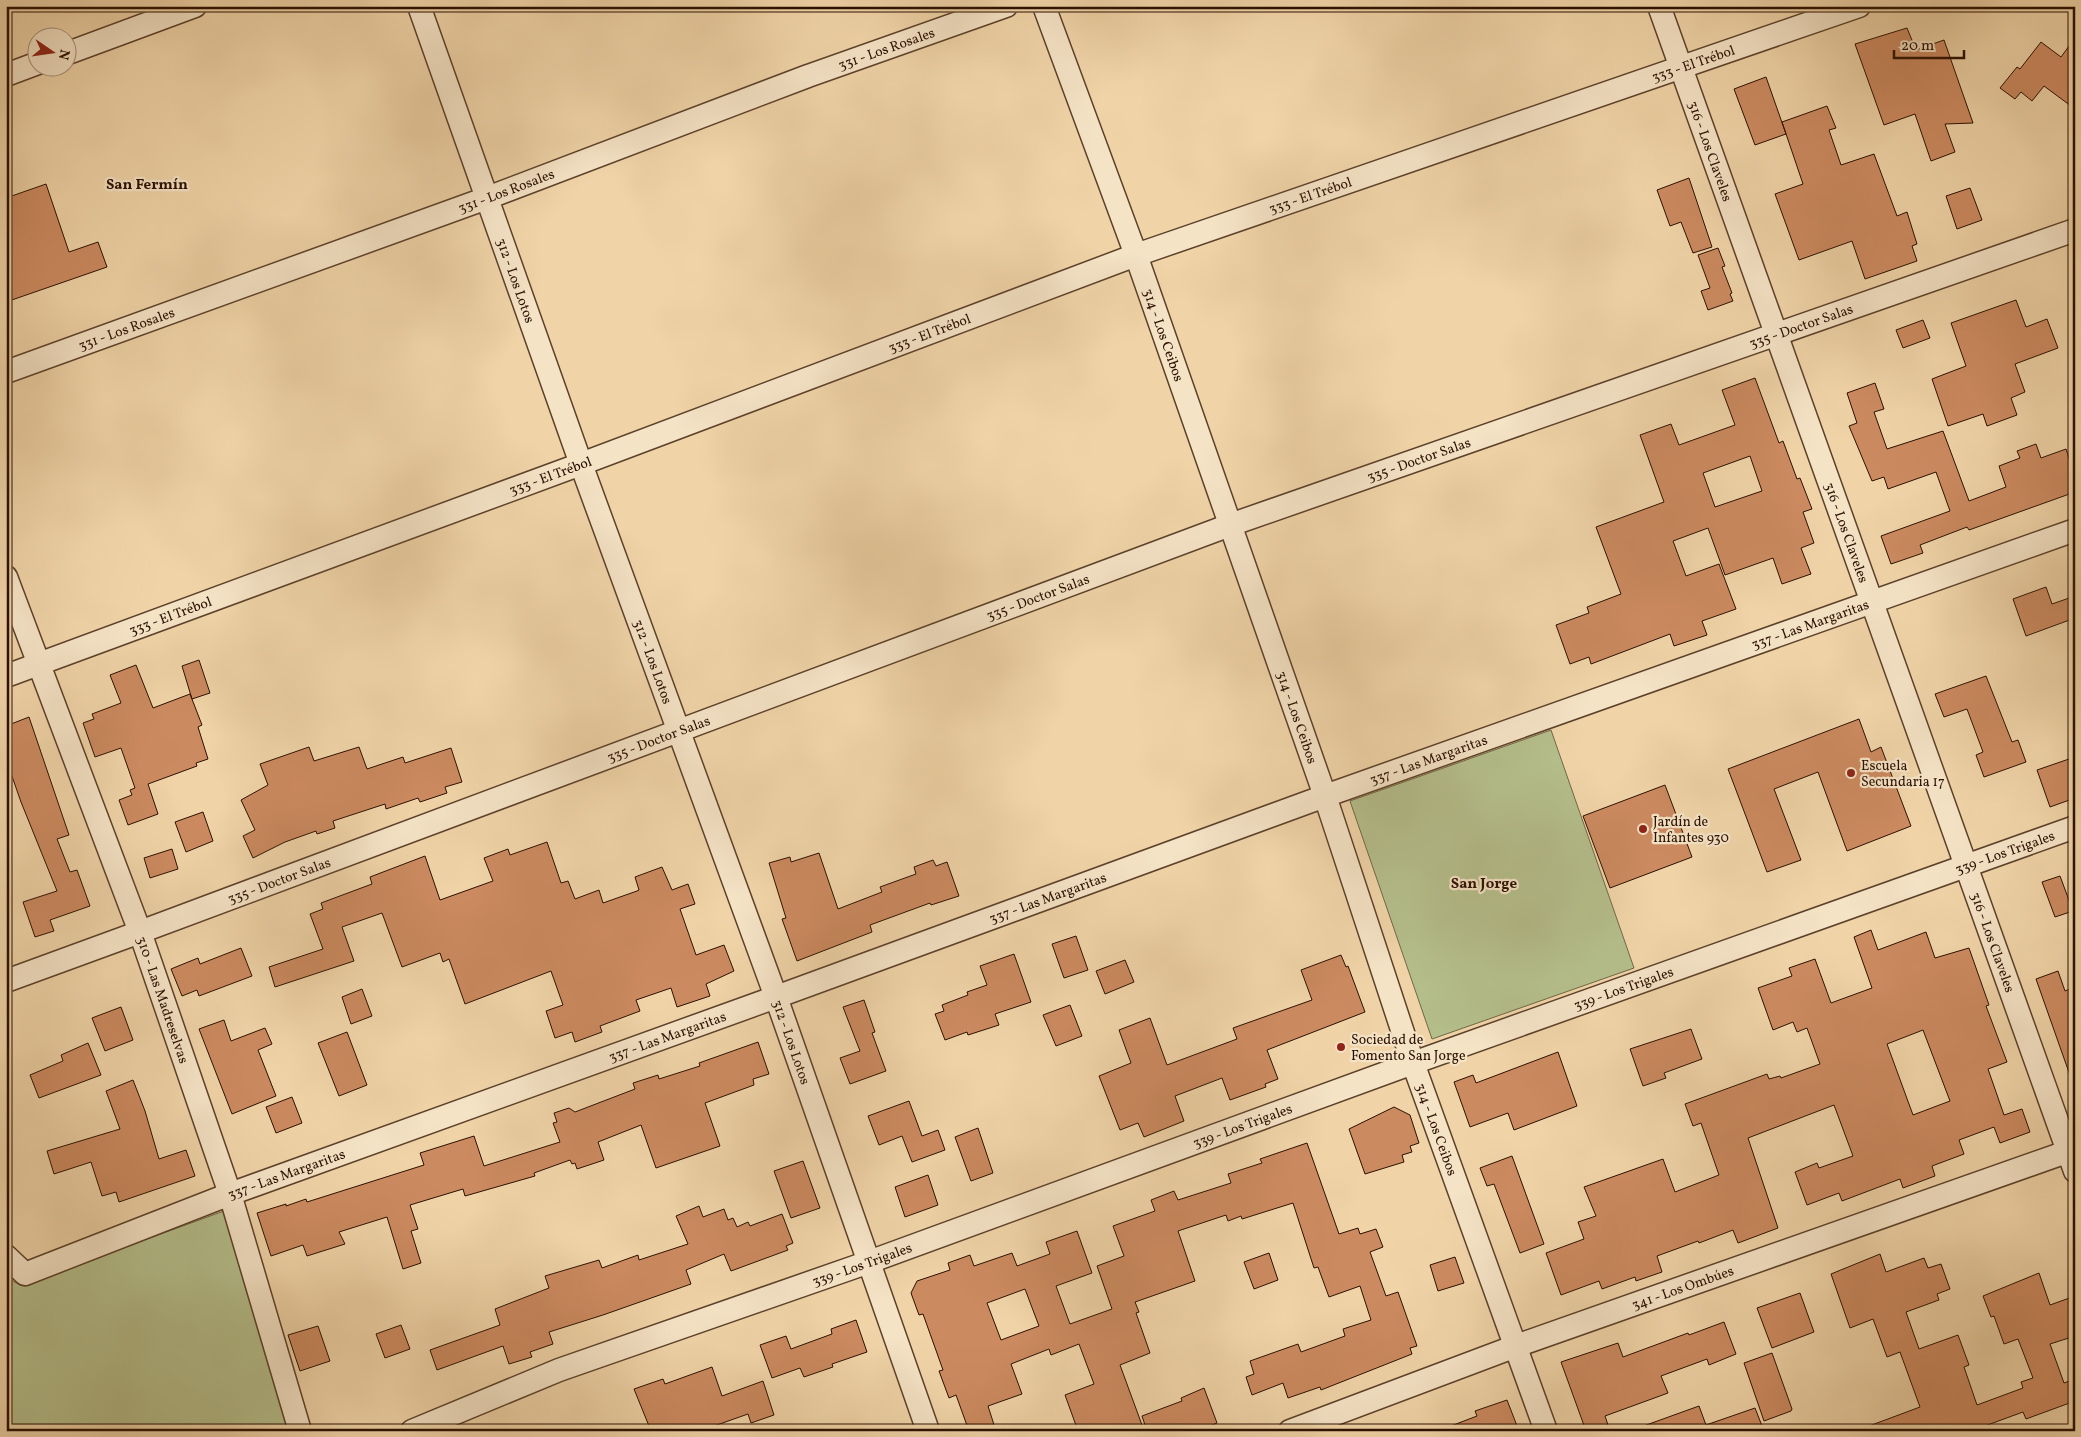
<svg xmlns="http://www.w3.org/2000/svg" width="2081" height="1437" viewBox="0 0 2081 1437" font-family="Vollkorn,serif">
<rect width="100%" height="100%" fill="#f0d4a8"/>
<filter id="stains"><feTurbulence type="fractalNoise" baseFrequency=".004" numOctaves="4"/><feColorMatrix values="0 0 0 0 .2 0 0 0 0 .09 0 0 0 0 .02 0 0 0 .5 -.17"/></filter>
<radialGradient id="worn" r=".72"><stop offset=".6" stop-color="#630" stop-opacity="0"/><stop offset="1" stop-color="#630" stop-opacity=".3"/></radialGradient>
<path fill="#b4be8b" stroke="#706746" d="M 1551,730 L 1634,968 L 1432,1039 L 1350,801 Z
M 224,1211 L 288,1431 L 6,1431 L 6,1277 L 20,1285 Z"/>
<path fill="#cc8a60" stroke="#2b1000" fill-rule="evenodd" d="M 1907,28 L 1916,50 L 1944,40 L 1973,123 L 1945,124 L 1955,152 L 1931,161 L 1915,114 L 1884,125 L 1855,44 Z
M 2075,38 L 2075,109 L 2044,86 L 2032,101 L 2021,92 L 2015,99 L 2000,88 L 2017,67 L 2020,69 L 2041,42 L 2061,57 Z
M 1766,77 L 1786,134 L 1755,145 L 1734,89 Z
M 1827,106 L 1836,128 L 1829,130 L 1841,165 L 1874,154 L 1897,216 L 1907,212 L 1917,244 L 1912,246 L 1917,261 L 1865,279 L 1852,241 L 1799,260 L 1775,194 L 1803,184 L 1782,122 Z
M 1689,178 L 1712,247 L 1693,253 L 1681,222 L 1670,226 L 1657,190 Z
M 46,184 L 69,252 L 98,242 L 107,267 L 6,302 L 6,198 Z
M 1970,188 L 1982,220 L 1957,229 L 1946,196 Z
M 1718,248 L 1725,266 L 1722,267 L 1732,293 L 1730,294 L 1733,301 L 1708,310 L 1701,291 L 1710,288 L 1698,255 Z
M 2016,300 L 2026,327 L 2047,319 L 2058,348 L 2015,364 L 2025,392 L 2011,398 L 2017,415 L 1987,426 L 1983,414 L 1948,426 L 1932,379 L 1966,366 L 1951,323 Z
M 1923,320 L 1930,338 L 1903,348 L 1896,330 Z
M 1755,378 L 1779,443 L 1783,441 L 1797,479 L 1800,478 L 1812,509 L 1803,512 L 1814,543 L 1801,548 L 1811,574 L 1782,584 L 1773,558 L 1725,575 L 1708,528 L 1673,541 L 1686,576 L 1719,564 L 1736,609 L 1702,621 L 1707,635 L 1674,646 L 1670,634 L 1591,664 L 1589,657 L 1570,664 L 1556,625 L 1589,613 L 1587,607 L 1621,594 L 1596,527 L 1664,502 L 1640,435 L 1671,424 L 1679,445 L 1735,425 L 1722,390 ZM 1750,456 L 1762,491 L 1715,507 L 1703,473 Z
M 1875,383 L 1884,409 L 1874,412 L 1887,449 L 1943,431 L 1969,501 L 2006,487 L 1999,466 L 2020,458 L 2017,451 L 2036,444 L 2041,458 L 2066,449 L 2070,461 L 2075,460 L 2075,492 L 1969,530 L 1967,527 L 1920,545 L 1923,553 L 1891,564 L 1881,536 L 1950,511 L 1936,472 L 1888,489 L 1884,477 L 1872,481 L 1849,426 L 1857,423 L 1847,393 Z
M 2046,587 L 2052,604 L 2075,596 L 2075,618 L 2026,636 L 2013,599 Z
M 199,660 L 210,693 L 192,699 L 182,666 Z
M 136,665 L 153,708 L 190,694 L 202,725 L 198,727 L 208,759 L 196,763 L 197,766 L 148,784 L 158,814 L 128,825 L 119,800 L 132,795 L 130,790 L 135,788 L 121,748 L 95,757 L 83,723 L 94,719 L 92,714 L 121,703 L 110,675 Z
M 1986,676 L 2012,742 L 2018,740 L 2026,762 L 1984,777 L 1976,755 L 1983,752 L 1967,709 L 1944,717 L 1935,694 Z
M 29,717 L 69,835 L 57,839 L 70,872 L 77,870 L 90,906 L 50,920 L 54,931 L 35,937 L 23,902 L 57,891 L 21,802 L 6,759 L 6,726 Z
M 1859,719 L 1871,752 L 1881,747 L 1911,826 L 1847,851 L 1818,772 L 1774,789 L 1801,860 L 1767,872 L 1728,769 Z
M 309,747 L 314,761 L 359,747 L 367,769 L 403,757 L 405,763 L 451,748 L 462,782 L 445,787 L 447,793 L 420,802 L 418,798 L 386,809 L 385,804 L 333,821 L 335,828 L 317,834 L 316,831 L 285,842 L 253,858 L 243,836 L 255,830 L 241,800 L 268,785 L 260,764 Z
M 2069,759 L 2075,774 L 2075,798 L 2050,807 L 2037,770 Z
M 1665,785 L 1692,857 L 1610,888 L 1583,816 Z
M 203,812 L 213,841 L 186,852 L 175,822 Z
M 547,842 L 561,883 L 568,881 L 575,899 L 599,890 L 603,903 L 637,891 L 639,890 L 635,877 L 662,867 L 672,890 L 688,884 L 695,904 L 680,909 L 696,955 L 724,945 L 734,971 L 706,984 L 710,996 L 677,1007 L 671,988 L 636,1000 L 640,1011 L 600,1026 L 602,1032 L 575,1042 L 572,1032 L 555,1038 L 546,1011 L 563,1005 L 551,971 L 465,1004 L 449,959 L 443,962 L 440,953 L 402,967 L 382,913 L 342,927 L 354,961 L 275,987 L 269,967 L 323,949 L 310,914 L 323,909 L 321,903 L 372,884 L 370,877 L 425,856 L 440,900 L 493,881 L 484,858 L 508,849 L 510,855 Z
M 172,849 L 178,869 L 150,878 L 144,858 Z
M 819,853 L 838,909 L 882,892 L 880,887 L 916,874 L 914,867 L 933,860 L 936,866 L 947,862 L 959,896 L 931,905 L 930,903 L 870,925 L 872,932 L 797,961 L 782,919 L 786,918 L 769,863 L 790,857 L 791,862 Z
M 2060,876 L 2073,911 L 2055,917 L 2042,882 Z
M 1871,930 L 1878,950 L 1926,932 L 1935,958 L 1969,948 L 1989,1005 L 1986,1006 L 2007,1062 L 1988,1069 L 2004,1115 L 2022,1109 L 2030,1132 L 2000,1143 L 1994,1127 L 1959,1140 L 1964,1154 L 1932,1166 L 1935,1176 L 1903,1188 L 1900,1179 L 1842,1201 L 1839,1193 L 1807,1205 L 1795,1172 L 1817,1163 L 1819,1168 L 1853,1156 L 1834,1105 L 1748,1138 L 1778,1228 L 1738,1243 L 1733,1230 L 1699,1243 L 1698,1241 L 1657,1256 L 1662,1272 L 1636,1281 L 1635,1277 L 1602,1289 L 1599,1281 L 1561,1295 L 1546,1253 L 1584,1239 L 1578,1222 L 1596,1216 L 1584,1187 L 1663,1159 L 1675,1192 L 1719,1175 L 1701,1123 L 1693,1126 L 1685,1104 L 1767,1074 L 1769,1079 L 1780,1076 L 1781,1078 L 1820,1064 L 1807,1028 L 1797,1032 L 1793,1022 L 1773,1030 L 1758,988 L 1792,976 L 1789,968 L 1815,959 L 1831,1003 L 1872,988 L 1854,937 ZM 1923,1030 L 1950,1101 L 1913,1115 L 1887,1044 Z
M 1076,936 L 1088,970 L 1064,978 L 1052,944 Z
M 241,948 L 252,976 L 199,996 L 197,990 L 182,996 L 171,969 L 198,958 L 200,964 Z
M 1014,954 L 1031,1002 L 995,1014 L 999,1025 L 968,1035 L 967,1032 L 945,1040 L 935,1014 L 944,1011 L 942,1005 L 968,995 L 967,992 L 987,985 L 980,966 Z
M 1341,955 L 1346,967 L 1348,966 L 1365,1012 L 1267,1050 L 1278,1079 L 1265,1084 L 1266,1087 L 1230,1100 L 1222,1078 L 1175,1096 L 1184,1121 L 1144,1137 L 1138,1123 L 1120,1130 L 1099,1076 L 1131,1063 L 1119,1030 L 1150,1018 L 1167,1065 L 1237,1039 L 1233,1028 L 1312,1000 L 1301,970 Z
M 1125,960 L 1134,982 L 1105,994 L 1096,971 Z
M 2058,971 L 2065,991 L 2075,987 L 2075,1081 L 2072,1081 L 2036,979 Z
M 362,989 L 372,1016 L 351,1024 L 342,997 Z
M 864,1000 L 875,1032 L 872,1033 L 886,1071 L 850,1084 L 840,1058 L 860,1051 L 843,1007 Z
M 1070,1005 L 1082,1036 L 1056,1046 L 1043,1015 Z
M 121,1007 L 133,1040 L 105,1051 L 92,1018 Z
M 224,1020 L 231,1041 L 265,1028 L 272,1044 L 258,1050 L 276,1096 L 232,1114 L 199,1029 Z
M 1691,1029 L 1702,1059 L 1664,1073 L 1666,1078 L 1643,1086 L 1630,1049 Z
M 347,1032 L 367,1085 L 339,1096 L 318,1043 Z
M 758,1042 L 769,1074 L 753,1079 L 754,1085 L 705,1103 L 720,1146 L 656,1168 L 641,1125 L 598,1142 L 604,1160 L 577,1169 L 575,1163 L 572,1164 L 570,1160 L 534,1173 L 535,1176 L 465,1196 L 463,1189 L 410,1205 L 418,1229 L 411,1231 L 421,1263 L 403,1269 L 387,1217 L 339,1232 L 345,1244 L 307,1256 L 303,1245 L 271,1256 L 257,1213 L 286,1204 L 286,1206 L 306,1199 L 307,1202 L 424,1165 L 420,1153 L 474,1136 L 484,1166 L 560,1142 L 553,1123 L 557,1122 L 554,1113 L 569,1108 L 575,1112 L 635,1089 L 633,1083 L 658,1075 L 659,1079 L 700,1066 L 699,1063 Z
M 88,1043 L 101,1075 L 39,1098 L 30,1075 L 63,1061 L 61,1055 Z
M 1558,1052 L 1577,1106 L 1514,1130 L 1508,1113 L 1470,1127 L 1454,1082 L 1473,1075 L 1476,1083 Z
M 133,1080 L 145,1111 L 159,1159 L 186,1150 L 195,1176 L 119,1202 L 116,1192 L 102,1196 L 91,1162 L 54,1174 L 47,1151 L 120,1129 L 106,1091 Z
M 292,1097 L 302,1123 L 276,1133 L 266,1107 Z
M 909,1101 L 922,1136 L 938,1130 L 945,1150 L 912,1162 L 902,1136 L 879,1145 L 868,1116 Z
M 1394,1107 L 1410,1115 L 1419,1143 L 1410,1146 L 1412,1152 L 1402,1155 L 1404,1162 L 1365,1174 L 1349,1129 Z
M 978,1128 L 993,1173 L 971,1181 L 955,1137 Z
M 1307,1143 L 1339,1234 L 1358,1228 L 1360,1234 L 1376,1229 L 1383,1247 L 1370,1252 L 1386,1296 L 1398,1292 L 1417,1346 L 1410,1348 L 1412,1354 L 1321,1390 L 1320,1387 L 1288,1398 L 1283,1383 L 1252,1395 L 1246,1377 L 1254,1374 L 1250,1361 L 1298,1344 L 1301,1352 L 1345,1336 L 1343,1329 L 1371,1320 L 1360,1286 L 1329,1297 L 1318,1267 L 1314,1268 L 1293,1203 L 1242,1219 L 1241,1216 L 1228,1221 L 1226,1215 L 1178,1231 L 1195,1281 L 1135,1302 L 1139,1312 L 1136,1313 L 1150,1353 L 1120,1365 L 1142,1425 L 1126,1431 L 1078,1431 L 1065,1395 L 1094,1384 L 1079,1344 L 1051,1355 L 1049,1349 L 1011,1364 L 1022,1394 L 988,1406 L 996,1431 L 969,1431 L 956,1395 L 949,1398 L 939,1371 L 943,1370 L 923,1314 L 919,1315 L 911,1293 L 917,1281 L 950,1270 L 948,1263 L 970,1255 L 974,1266 L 1012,1253 L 1017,1266 L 1050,1254 L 1046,1242 L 1077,1231 L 1092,1273 L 1056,1286 L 1070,1324 L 1112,1309 L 1097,1266 L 1124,1256 L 1113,1226 L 1155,1211 L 1151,1200 L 1174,1191 L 1178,1200 L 1231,1183 L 1228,1174 L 1262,1163 L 1260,1159 ZM 1025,1289 L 1039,1326 L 1001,1340 L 987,1303 Z
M 1512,1156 L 1544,1244 L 1520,1253 L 1494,1184 L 1487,1186 L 1480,1168 Z
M 803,1161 L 820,1208 L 791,1218 L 774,1171 Z
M 928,1175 L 938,1205 L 905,1217 L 895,1187 Z
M 699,1206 L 703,1217 L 724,1209 L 728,1220 L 733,1218 L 737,1227 L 748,1222 L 750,1226 L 782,1214 L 793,1243 L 786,1246 L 788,1250 L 731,1271 L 724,1254 L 686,1270 L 691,1284 L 603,1315 L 549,1332 L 553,1344 L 530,1352 L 532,1357 L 509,1364 L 503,1346 L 437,1370 L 430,1350 L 500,1325 L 495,1309 L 549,1288 L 545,1276 L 599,1260 L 602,1268 L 638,1255 L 639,1260 L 688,1244 L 676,1216 Z
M 1269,1253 L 1278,1280 L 1254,1289 L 1244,1262 Z
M 1880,1254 L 1886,1272 L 1924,1258 L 1928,1268 L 1941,1264 L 1950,1289 L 1937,1294 L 1939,1300 L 1906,1312 L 1919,1349 L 1958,1335 L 1969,1365 L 1964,1367 L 1977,1405 L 2023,1388 L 2021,1382 L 2033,1378 L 2018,1339 L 2004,1344 L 1994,1316 L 1991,1317 L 1983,1296 L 2039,1273 L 2050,1305 L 2075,1296 L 2075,1336 L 2050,1344 L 2064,1383 L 2075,1379 L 2075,1401 L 2026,1419 L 2023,1412 L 1971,1431 L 1861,1431 L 1861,1429 L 1920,1407 L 1900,1352 L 1887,1357 L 1873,1319 L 1850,1328 L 1831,1274 Z
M 1455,1257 L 1464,1283 L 1438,1291 L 1430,1265 Z
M 1800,1293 L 1814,1332 L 1772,1348 L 1757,1308 Z
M 856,1320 L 867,1352 L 832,1364 L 833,1367 L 804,1377 L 800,1368 L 772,1378 L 760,1345 L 786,1336 L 791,1349 L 832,1334 L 831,1329 Z
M 1724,1322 L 1736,1354 L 1709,1365 L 1707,1359 L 1661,1376 L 1668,1393 L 1605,1416 L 1610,1431 L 1586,1431 L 1561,1362 L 1618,1343 L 1623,1357 L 1688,1333 L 1689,1335 Z
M 401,1325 L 410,1349 L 385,1358 L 376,1334 Z
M 318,1326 L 330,1361 L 300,1371 L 288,1335 Z
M 1772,1353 L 1792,1409 L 1791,1411 L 1764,1421 L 1744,1363 Z
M 712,1367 L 722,1396 L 763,1381 L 774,1415 L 751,1423 L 748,1414 L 700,1431 L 651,1431 L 634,1389 L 663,1379 L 665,1384 Z
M 1204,1388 L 1217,1423 L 1198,1431 L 1147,1431 L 1142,1416 L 1182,1401 L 1181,1398 Z
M 1507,1400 L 1519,1431 L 1443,1431 L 1443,1429 L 1477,1416 L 1475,1411 Z
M 1699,1406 L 1706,1425 L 1755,1408 L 1764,1431 L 1638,1431 L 1638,1428 Z"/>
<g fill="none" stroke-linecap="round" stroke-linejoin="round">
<defs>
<g id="minor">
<path id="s1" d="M 419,6 L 581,464 L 776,997 L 928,1431"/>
<path id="s2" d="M 1044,6 L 1136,255 L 1325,796 L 1413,1063 L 1546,1431"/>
<path id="s3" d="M 1659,6 L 2075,1171"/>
<path d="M 68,53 L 195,6"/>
<path d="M 6,75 L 38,63"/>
<path id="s4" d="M 6,372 L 487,198 L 808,76 L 1006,6"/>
<path id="s5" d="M 6,577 L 140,932 L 230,1194 L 300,1431"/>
<path id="s6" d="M 6,676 L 581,464 L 1136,255 L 1859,6"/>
<path id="s7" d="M 6,981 L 140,932 L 1230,525 L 2075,230"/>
<path id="s8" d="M 6,1256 L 25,1274 L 230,1194 L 776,997 L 1325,796 L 2075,530"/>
<path id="s9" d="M 412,1431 L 559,1370 L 869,1262 L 1413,1063 L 2075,827"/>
<path id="s10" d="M 1290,1431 L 1516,1346 L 2075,1149"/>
</g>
</defs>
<use href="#minor" stroke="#5c412a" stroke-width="25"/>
<use href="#minor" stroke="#f5e3c6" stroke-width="22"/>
</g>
<g fill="#8f2418" stroke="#f5e3c6" stroke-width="2">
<circle cx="1851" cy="773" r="5"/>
<circle cx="1643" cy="829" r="5"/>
<circle cx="1341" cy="1047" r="5"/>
</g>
<g text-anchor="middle" stroke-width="4.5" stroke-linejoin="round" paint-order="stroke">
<g font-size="14" fill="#2b1000" stroke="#f5e3c6">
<text dy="5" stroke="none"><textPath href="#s4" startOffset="938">331 - Los Rosales</textPath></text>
<text dy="5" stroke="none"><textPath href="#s6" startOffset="1795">333 - El Trébol</textPath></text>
<text dy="5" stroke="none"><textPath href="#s3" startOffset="154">316 - Los Claveles</textPath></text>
<text dy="5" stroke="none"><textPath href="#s4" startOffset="532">331 - Los Rosales</textPath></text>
<text dy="5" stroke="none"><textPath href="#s6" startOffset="1390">333 - El Trébol</textPath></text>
<text dy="5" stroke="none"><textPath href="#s1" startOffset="291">312 - Los Lotos</textPath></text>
<text dy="5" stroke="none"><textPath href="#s7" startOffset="1911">335 - Doctor Salas</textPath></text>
<text dy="5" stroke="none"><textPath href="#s4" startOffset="128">331 - Los Rosales</textPath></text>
<text dy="5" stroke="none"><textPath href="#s6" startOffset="985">333 - El Trébol</textPath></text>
<text dy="5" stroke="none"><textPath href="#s2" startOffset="350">314 - Los Ceibos</textPath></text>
<text dy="5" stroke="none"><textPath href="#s7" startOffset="1506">335 - Doctor Salas</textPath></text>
<text dy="5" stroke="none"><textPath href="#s6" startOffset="580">333 - El Trébol</textPath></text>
<text dy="5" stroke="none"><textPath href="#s3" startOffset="559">316 - Los Claveles</textPath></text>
<text dy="5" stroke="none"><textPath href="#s7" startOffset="1101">335 - Doctor Salas</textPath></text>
<text dy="5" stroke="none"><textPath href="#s6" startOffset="175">333 - El Trébol</textPath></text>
<text dy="5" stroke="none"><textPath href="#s8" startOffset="1926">337 - Las Margaritas</textPath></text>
<text dy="5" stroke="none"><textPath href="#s1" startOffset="696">312 - Los Lotos</textPath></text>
<text dy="5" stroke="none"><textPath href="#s2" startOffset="755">314 - Los Ceibos</textPath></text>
<text dy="5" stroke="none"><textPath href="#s7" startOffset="696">335 - Doctor Salas</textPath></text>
<text dy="5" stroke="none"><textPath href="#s8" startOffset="1521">337 - Las Margaritas</textPath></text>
<text dy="5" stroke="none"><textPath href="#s9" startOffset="1695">339 - Los Trigales</textPath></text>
<text dy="5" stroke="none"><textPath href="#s7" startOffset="291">335 - Doctor Salas</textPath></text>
<text dy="5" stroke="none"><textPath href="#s8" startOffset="1116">337 - Las Margaritas</textPath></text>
<text dy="5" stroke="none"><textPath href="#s3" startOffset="994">316 - Los Claveles</textPath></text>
<text dy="5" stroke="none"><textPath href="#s9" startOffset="1290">339 - Los Trigales</textPath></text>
<text dy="5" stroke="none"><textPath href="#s5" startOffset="451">310 - Las Madreselvas</textPath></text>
<text dy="5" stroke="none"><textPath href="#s8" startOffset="711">337 - Las Margaritas</textPath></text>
<text dy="5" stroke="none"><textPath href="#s1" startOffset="1101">312 - Los Lotos</textPath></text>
<text dy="5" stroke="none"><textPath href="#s9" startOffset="885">339 - Los Trigales</textPath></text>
<text dy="5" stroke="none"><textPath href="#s2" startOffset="1190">314 - Los Ceibos</textPath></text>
<text dy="5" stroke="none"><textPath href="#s8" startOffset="306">337 - Las Margaritas</textPath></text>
<text dy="5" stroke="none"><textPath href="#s9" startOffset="480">339 - Los Trigales</textPath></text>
<text dy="5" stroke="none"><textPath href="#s10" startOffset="418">341 - Los Ombúes</textPath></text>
</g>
<g font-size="14" fill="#2b1000" stroke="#f5e3c6" text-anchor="start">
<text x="1861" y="770">Escuela<tspan x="1861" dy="16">Secundaria 17</tspan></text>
<text x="1653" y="826">Jardín de<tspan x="1653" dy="16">Infantes 930</tspan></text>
<text x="1351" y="1044">Sociedad de<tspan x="1351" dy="16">Fomento San Jorge</tspan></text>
</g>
<g font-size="15" font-weight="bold" fill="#2b1000" stroke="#f5e3c6">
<text x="147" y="189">San Fermín</text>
<text x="1484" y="888">San Jorge</text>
</g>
</g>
<rect width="2081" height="1437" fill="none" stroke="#f0d4a8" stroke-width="25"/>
<rect x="8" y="8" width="2066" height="1422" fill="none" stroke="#2b1000" stroke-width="2.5"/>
<rect x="12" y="12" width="2056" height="1412" fill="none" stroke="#2b1000"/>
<g transform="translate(52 52) rotate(103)"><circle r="24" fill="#f5e3c6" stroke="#a48f77"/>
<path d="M0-4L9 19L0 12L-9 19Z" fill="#8f2418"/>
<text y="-8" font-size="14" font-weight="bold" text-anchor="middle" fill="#2b1000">N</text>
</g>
<path d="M1894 50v8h70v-8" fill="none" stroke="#2b1000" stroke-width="2.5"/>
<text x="1901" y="50" font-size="15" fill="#2b1000" stroke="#f5e3c6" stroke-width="4" paint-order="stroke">20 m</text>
<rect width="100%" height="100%" filter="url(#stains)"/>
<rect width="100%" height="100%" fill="url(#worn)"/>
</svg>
